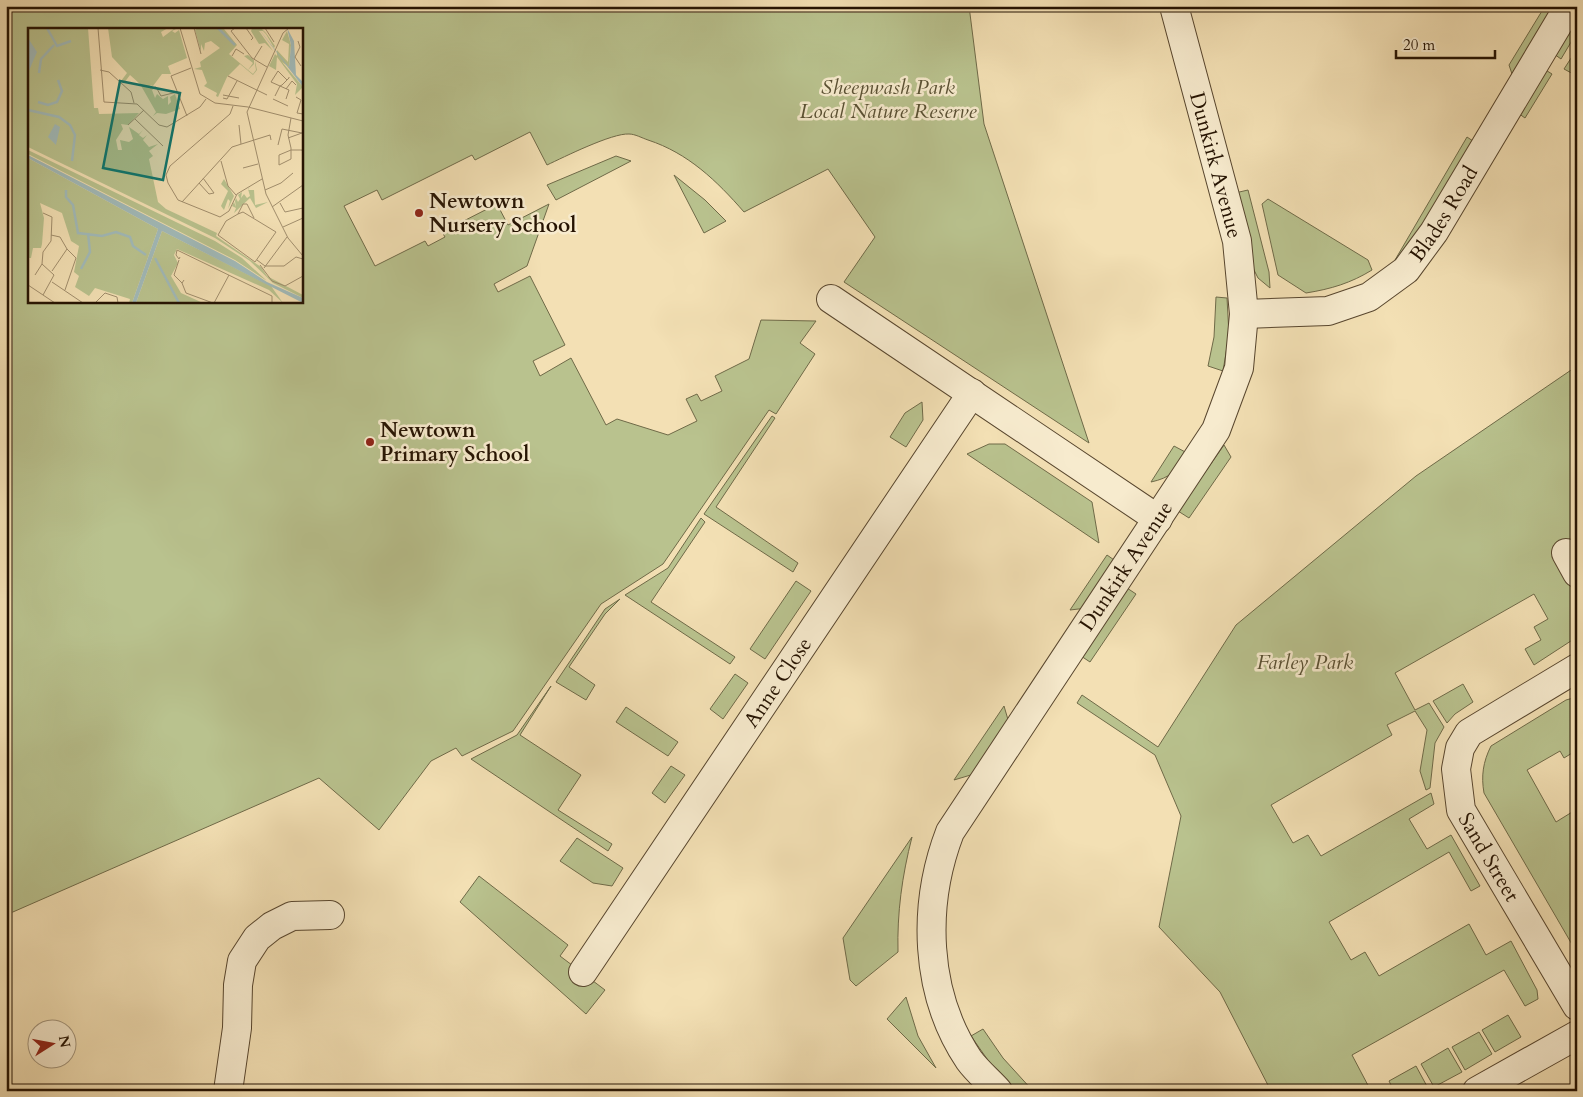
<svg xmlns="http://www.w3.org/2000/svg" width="1583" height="1097" viewBox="0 0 1583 1097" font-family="Cardo,serif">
<rect width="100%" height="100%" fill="#f3e0b4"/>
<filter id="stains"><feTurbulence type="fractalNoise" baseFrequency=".004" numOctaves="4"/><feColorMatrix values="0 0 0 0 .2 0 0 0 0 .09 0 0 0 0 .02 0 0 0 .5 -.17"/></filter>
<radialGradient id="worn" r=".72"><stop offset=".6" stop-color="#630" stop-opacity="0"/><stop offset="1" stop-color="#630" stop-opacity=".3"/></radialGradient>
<path fill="#b9c28e" stroke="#6f6a48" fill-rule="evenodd" d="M 6,6 L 969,6 L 984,124 L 1089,443 L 844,282 L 875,237 L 828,169 L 744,212 C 717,181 688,153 648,140 C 642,138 635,134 629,134 C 612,133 564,157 547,165 L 530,132 L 475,160 L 472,155 L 382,200 L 377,190 L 344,206 L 375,266 L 425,241 L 428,246 L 445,237 L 442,232 L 497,204 L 508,225 L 549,204 L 527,266 L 494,284 L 498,292 L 530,276 L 565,345 L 533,361 L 540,376 L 571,358 L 606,425 L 617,419 L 668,435 L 697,421 L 686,399 L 697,394 L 701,401 L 722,391 L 715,376 L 749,359 L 761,320 L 816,321 L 800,343 L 815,354 L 776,414 L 769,410 L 663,564 L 601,604 L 513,731 L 462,756 L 456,748 L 431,761 L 379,830 L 319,778 L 6,915 ZM 29,29 L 301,29 L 301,301 L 29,301 Z
M 1545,6 L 1554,6 L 1512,74 L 1509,65 Z
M 1577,16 L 1577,32 L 1561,59 L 1554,54 Z
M 1577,49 L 1577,76 L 1564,69 Z
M 1544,69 L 1552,74 L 1525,118 L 1518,113 Z
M 1467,137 L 1473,141 L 1404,256 L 1395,260 Z
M 616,156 L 631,161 L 556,200 L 547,185 Z
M 674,175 L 705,200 L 726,221 L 704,233 Z
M 1248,190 L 1269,272 L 1270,288 L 1258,278 L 1252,266 L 1235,193 Z
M 1268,199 L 1368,260 L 1372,270 C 1351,283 1331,289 1306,293 L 1278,275 L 1262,204 Z
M 1216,297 L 1227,298 L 1229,335 L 1223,371 L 1208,366 L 1214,337 Z
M 1577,366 L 1577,542 L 1554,556 L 1577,597 L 1577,637 L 1534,665 L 1525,649 L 1541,640 L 1534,627 L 1548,619 L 1534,594 L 1395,673 L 1415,710 L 1429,703 L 1444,727 L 1435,743 L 1430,788 L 1426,790 L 1420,771 L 1427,730 L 1415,711 L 1387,725 L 1392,735 L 1271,805 L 1293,843 L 1308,835 L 1321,856 L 1431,793 L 1434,804 L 1409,819 L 1427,849 L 1451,835 L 1480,886 L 1471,891 L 1449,852 L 1329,922 L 1351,960 L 1365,952 L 1379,976 L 1469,924 L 1486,955 L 1511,941 L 1537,990 L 1538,999 L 1525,1006 L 1504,970 L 1352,1055 L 1371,1091 L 1271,1091 L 1220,992 L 1159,927 L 1181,816 L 1155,755 L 1077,703 L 1082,695 L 1158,747 L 1236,625 L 1416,476 Z
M 922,402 L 923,420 L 906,447 L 890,437 L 905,413 Z
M 772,416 L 775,418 L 716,507 L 798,563 L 793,572 L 704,514 Z
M 989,444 L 1005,444 L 1092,502 L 1099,543 L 967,454 Z
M 1224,445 L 1231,457 L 1189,518 L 1178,511 Z
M 1174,446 L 1189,454 C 1178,470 1170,478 1151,482 Z
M 701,518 L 705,522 L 651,602 L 735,657 L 730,664 L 625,595 L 668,568 Z
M 1107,555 L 1117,562 L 1087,608 L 1070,610 Z
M 796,581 L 811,591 L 765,659 L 750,649 Z
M 1127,588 L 1136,594 L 1090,662 L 1081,656 Z
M 620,599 L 605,614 L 569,667 L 595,685 L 586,700 L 556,682 L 605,609 Z
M 735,674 L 748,683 L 723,719 L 710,709 Z
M 1463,684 L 1473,702 L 1455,714 L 1447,723 L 1433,701 Z
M 551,686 L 520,735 L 581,775 L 558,810 L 612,844 L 608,851 L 471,759 L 517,735 Z
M 1577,697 L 1577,750 L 1564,758 L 1560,751 L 1527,770 L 1556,822 L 1577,809 L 1577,953 L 1484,793 C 1481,776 1483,762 1491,746 L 1566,700 Z
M 1004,706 L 1009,723 L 974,774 L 954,780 Z
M 626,707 L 678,742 L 668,756 L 616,722 Z
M 671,766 L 685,775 L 665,803 L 652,793 Z
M 912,837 C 902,876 897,913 898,952 L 856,986 L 850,980 L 843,938 Z
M 577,838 L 623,868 L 612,886 L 593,883 L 560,861 Z
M 479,876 L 568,945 L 560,956 L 605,990 L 586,1014 L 460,902 Z
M 906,997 L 918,1036 L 936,1068 L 887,1019 Z
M 1508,1015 L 1521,1037 L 1495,1052 L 1482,1030 Z
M 983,1029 L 1003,1058 L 1033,1091 L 1014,1091 L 992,1066 L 971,1036 Z
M 1479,1032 L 1492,1054 L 1465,1070 L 1452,1047 Z
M 1448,1048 L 1462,1072 L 1434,1087 L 1421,1064 Z
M 1416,1066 L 1429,1090 L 1394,1091 L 1389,1081 Z"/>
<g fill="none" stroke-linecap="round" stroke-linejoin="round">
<defs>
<g id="minor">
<path d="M 831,299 L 1158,519"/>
<path id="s1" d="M 1244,314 L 1328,311 L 1369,297 L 1406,270 L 1434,232 L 1569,6"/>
<path d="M 1566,553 L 1577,573"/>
<path id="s2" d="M 1577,668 L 1469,733 L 1460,748 L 1456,769 L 1461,810 L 1577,1006"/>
<path id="s3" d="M 583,972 L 972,393"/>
<path d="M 228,1091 L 237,1028 L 238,985 L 242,961 L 257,938 L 272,926 L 292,916 L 330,915"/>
<path id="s4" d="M 998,1091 C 989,1081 977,1071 969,1060 C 924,993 922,905 950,832 L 1216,430 L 1239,368 L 1244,314 L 1237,241 L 1174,6"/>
<path d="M 1477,1091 L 1577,1035"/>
</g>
</defs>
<use href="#minor" stroke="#58462e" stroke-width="30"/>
<use href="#minor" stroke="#f7ebce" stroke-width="28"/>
</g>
<g fill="#8f2418" stroke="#f7ebce" stroke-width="2">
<circle cx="419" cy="213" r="5"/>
<circle cx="370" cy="442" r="5"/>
</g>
<g text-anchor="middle" stroke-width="5" stroke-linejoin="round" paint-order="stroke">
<g font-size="21" font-style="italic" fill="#595033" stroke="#f7ebce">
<text x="888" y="94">Sheepwash Park<tspan x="888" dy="24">Local Nature Reserve</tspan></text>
<text x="1305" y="669">Farley Park</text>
</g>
<g font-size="21" fill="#251302" stroke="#f7ebce">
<text transform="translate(1216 165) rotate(75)" y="7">Dunkirk Avenue</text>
<text dy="7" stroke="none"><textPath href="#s1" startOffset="241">Blades Road</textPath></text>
<text dy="7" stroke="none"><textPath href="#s4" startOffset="599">Dunkirk Avenue</textPath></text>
<text dy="7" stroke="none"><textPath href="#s3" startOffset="349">Anne Close</textPath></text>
<text dy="7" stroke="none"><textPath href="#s2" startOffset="261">Sand Street</textPath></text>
</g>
<g font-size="21" font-weight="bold" fill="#251302" stroke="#f7ebce" text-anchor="start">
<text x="429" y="208">Newtown<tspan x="429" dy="24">Nursery School</tspan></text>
<text x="380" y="437">Newtown<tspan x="380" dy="24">Primary School</tspan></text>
</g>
</g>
<g transform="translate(28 28)">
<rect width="275" height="275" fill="#f3e0b4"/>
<path d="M 0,0 L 60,0 L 66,80 L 70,80 L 71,86 L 111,85 L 100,97 L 93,96 L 95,101 L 88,112 L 90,122 L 94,122 L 92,112 L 101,114 L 105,111 L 101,99 L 111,106 L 115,102 L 111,107 L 115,110 L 119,107 L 115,112 L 121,119 L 130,116 L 121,123 L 125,128 L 121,131 L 130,174 L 138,181 L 189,205 L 188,208 L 233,239 L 239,248 L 275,267 L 275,270 L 245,255 L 222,233 L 187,210 L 0,119 ZM 80,0 L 140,0 L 133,4 L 135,9 L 147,0 L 150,0 L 144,3 L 147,5 L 151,2 L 159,30 L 140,38 L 143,46 L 134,46 L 125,58 L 121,57 L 127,60 L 124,62 L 127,70 L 129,66 L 135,71 L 140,68 L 140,77 L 143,74 L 142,69 L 147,66 L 150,76 L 148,67 L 152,81 L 138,86 L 129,85 L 125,88 L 128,84 L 112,56 L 102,47 L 96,55 L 93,53 L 99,45 L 84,29 ZM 170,0 L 196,1 L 209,17 L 201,26 L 220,42 L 225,35 L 216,28 L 220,27 L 226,32 L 226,36 L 220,42 L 225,46 L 228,42 L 227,36 L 227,33 L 229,42 L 225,47 L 212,36 L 199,49 L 190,69 L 188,68 L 189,65 L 176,58 L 179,55 L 174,42 L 166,41 L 173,39 L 172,34 L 192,20 L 183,13 L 177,15 L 176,23 L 173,16 L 173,24 L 167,2 ZM 224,0 L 233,0 L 238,5 L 247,18 L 246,20 L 238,6 L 235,3 L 231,3 L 245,23 L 237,15 L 231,16 L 223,3 ZM 259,3 L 263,17 L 261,39 L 254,34 L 275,59 L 267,67 L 269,56 L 249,29 L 248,42 L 241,38 L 247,26 L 249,28 L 249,22 L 260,34 L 261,16 L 254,12 ZM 0,122 L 187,213 L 214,230 L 239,253 L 207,232 L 0,126 ZM 0,130 L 130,201 L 104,275 L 101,275 L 102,271 L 67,260 L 61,268 L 47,259 L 51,248 L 46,244 L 51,218 L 43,213 L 34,185 L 12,175 L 16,190 L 14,216 L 13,220 L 5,220 L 3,230 L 0,230 ZM 196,151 L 206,168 L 200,181 L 202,173 L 200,171 L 196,182 L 193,178 L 200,163 L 193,156 ZM 222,159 L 220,162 L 226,162 L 227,177 L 240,174 L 228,180 L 222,170 L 206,185 L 208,180 L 204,178 L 206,174 L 208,179 L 207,173 L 208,170 L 210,174 L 212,171 L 210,167 L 214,164 L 213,170 L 216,166 L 219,170 L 222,168 L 220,161 ZM 134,203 L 243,258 L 255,275 L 241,262 L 149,221 L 146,227 L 150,235 L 143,248 L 153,265 L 175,275 L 108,275 Z" fill="#b9c28e"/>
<path d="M 230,0 L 261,39 L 263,17 L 259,0 L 266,13 L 268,47 L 275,54 L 275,59 ZM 0,10 L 9,24 L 0,45 ZM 27,96 L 32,99 L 28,117 L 20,109 ZM 0,127 L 207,233 L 239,254 L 275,270 L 275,275 L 134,203 L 108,275 L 104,275 L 130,201 L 0,130 Z" fill="#a1bab9"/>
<path fill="none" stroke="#a1bab9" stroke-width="2.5" d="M 19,0 L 29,18 L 43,13M 190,0 L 207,17M 11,45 L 13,31 L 26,17M 10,74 L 20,77 L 29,74 L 34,63 L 30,52M 0,82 L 31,89 L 42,97 L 47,107 L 44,133M 38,162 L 38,169 L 45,177 L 50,205 L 74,208 L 88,204 L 102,209 L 105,218 L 118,227M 127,230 L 151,275M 53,241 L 62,224 L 60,205"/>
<path fill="none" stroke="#a18e6d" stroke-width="1" d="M 70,0 L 76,74 L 109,76 L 131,97 L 139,99 L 172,79 L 178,71M 152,0 L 172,66 L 187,75 L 220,79M 166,0 L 173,26M 207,0 L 203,3 L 224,30 L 239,39M 218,0 L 225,10 L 223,12M 237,0 L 246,14M 261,0 L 255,5 L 219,84 L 238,166 L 260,210 L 275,228M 270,13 L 272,19 L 267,29 L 273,38M 204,28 L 208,21 L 216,26M 226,31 L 234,18M 72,42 L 81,44 L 103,64 L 106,75M 200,48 L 239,67M 259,52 L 250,43 L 243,54 L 252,58 L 254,57 L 261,50 L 261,49M 122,60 L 128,59 L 133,68 L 149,64M 258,61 L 264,53 L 268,57M 195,67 L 211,70M 247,68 L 252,58 L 261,62 L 258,71M 268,69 L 273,72 L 269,85 L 275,86M 195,70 L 199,71 L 209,53M 245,71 L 260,78M 205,78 L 202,86 L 142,138 L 138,147 L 140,155 L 150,172 L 192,189 L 201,183 L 209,166 L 234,151M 220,79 L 275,93M 159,88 L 143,48 L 163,40M 263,90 L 260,107 L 263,120 L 263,131 L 251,137 L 251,127 L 263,122 L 274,122 L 275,125M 107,91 L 135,118M 100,97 L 116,82M 211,97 L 213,116M 250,117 L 254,101 L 274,105 L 260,110M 193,133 L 200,158 L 208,167M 215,140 L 230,136M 171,155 L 181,166 L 186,165 L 175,150M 237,162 L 253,155 L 265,145M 154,174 L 204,119 L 242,107 L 243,112M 252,175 L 257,184 L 275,180M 244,179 L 275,157M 210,186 L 215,184 L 248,204 L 227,234 L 190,207 L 198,193 L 210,186 L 215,176 L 219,176 L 226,190M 255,199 L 275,190M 23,207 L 32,209 L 39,221 L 24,243M 152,229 L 151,231 L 148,227 L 149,222 L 244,268 L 244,275M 151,232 L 146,247 L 154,255 L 156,252M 229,232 L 237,238 L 256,238 L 268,229 L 275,231M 14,236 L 26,247 L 15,267M 232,237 L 244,253 L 257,258 L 275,248M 236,240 L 259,209M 7,247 L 14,236 L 15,224 L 23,213 L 24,189 L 15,185M 24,254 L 55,275M 154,255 L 158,265 L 185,275M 0,257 L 27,275M 37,262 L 48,230 L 39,221M 67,275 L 77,265 L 89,269 L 90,275M 186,275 L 201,247"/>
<path fill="#0f766e" fill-opacity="0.15" stroke="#0f766e" stroke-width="2.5" d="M 92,53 L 152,65 L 135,152 L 75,140 Z"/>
<rect width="275" height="275" fill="none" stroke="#251302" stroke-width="2.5"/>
</g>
<rect width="1583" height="1097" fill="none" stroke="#f3e0b4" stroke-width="25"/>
<rect x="8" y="8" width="1568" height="1082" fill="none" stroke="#251302" stroke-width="2.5"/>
<rect x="12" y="12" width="1558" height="1072" fill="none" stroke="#251302"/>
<g transform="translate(52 1044) rotate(79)"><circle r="24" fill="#f7ebce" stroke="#a3957c"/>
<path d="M0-4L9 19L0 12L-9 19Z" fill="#8f2418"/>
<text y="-8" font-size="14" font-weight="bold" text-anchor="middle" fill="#251302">N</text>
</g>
<path d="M1396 50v8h99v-8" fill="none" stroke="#251302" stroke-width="2.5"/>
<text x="1403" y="50" font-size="15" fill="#251302" stroke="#f7ebce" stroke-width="4" paint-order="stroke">20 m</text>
<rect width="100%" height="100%" filter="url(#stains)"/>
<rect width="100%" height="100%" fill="url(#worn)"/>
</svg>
